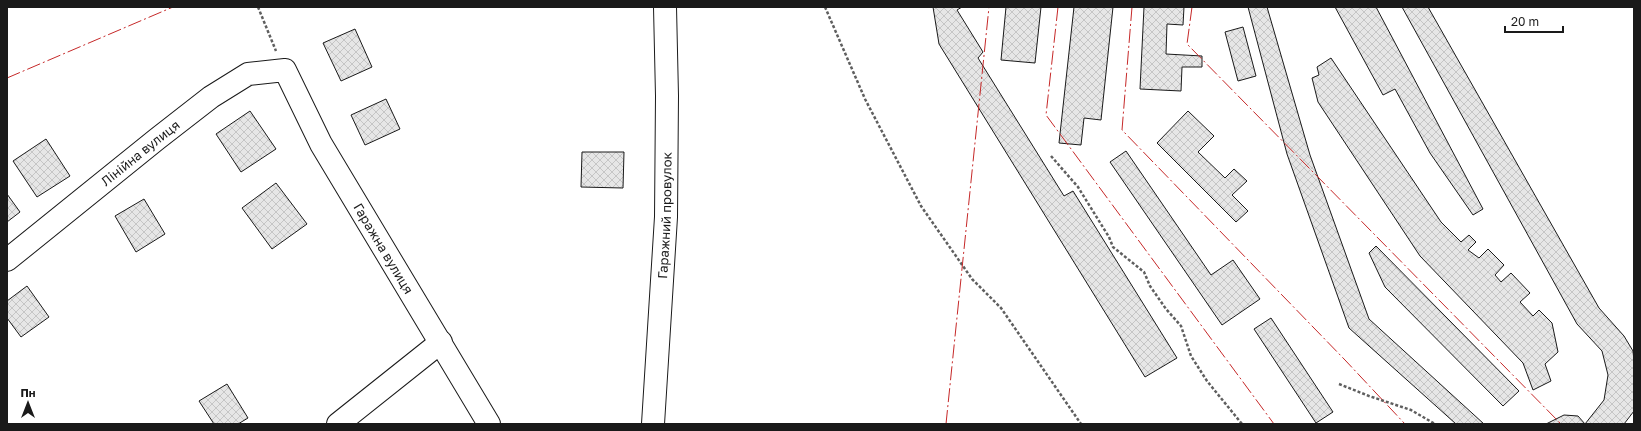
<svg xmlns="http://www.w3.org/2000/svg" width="1641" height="431" viewBox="0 0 1641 431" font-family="'Golos Text',sans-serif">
<defs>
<pattern id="building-cross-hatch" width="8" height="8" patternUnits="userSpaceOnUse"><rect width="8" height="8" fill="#e6e6e6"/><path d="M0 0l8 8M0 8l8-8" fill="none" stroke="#c5c5c5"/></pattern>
</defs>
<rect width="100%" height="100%" fill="#fff"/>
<path fill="url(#building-cross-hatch)" stroke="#1a1a1a" d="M 933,7 L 962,7 L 957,10 L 983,52 L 978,58 L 1064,196 L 1073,191 L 1177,358 L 1145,377 L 939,44 Z
M 1006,7 L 1041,7 L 1035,63 L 1001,60 Z
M 1074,7 L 1113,7 L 1101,120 L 1084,118 L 1081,145 L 1059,143 Z
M 1144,7 L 1184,7 L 1183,25 L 1167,24 L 1166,54 L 1202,56 L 1202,67 L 1182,67 L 1181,91 L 1140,89 Z
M 1248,7 L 1267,7 L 1310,155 L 1369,319 L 1484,424 L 1456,424 L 1349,328 L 1287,154 Z
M 1335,7 L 1376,7 L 1483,209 L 1473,215 L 1430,153 L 1395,89 L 1383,95 Z
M 1402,7 L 1428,7 L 1599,308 L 1624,336 L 1633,351 L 1634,361 L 1634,411 L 1624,424 L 1546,424 L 1564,415 L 1578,416 L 1585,424 L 1604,400 L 1608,375 L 1602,351 L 1577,324 Z
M 1243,27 L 1256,76 L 1238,81 L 1225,32 Z
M 355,29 L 372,67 L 341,81 L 323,43 Z
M 1331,58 L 1441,222 L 1461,242 L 1469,235 L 1476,242 L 1468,250 L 1479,258 L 1488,249 L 1504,265 L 1495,275 L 1501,282 L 1511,273 L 1530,293 L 1520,302 L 1533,316 L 1539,310 L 1552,323 L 1558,352 L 1545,364 L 1551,381 L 1533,390 L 1523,363 L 1420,256 L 1318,102 L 1312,78 L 1319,75 L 1317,67 Z
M 386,99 L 400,129 L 365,145 L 351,115 Z
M 250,111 L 276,149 L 241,172 L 216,134 Z
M 1188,111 L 1214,136 L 1198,152 L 1225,178 L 1234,169 L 1247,181 L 1232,195 L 1248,211 L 1236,222 L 1157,143 Z
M 46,139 L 70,176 L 37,197 L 13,161 Z
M 1126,151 L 1211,275 L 1233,260 L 1260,299 L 1222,325 L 1110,162 Z
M 582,152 L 624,152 L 623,188 L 581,187 Z
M 276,183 L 307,224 L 272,249 L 242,208 Z
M 7,194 L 20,212 L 7,222 Z
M 144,199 L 165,234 L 136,252 L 115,216 Z
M 1376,246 L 1519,391 L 1503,406 L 1385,287 L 1369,253 Z
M 27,286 L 49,317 L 21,337 L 7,318 L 7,301 Z
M 1271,318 L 1333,412 L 1316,423 L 1254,329 Z
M 227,384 L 248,418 L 238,424 L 214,424 L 199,401 Z"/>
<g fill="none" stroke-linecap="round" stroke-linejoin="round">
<defs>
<g id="minor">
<path id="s1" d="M 7,260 L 157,139 L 211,97 L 248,74 L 285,70 L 321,144 L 489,424"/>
<path d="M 338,424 L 441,342"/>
<path id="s2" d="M 653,424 L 666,217 L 667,96 L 665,7"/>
</g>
</defs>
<use href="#minor" stroke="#1a1a1a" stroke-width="24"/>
<path stroke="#5f5f5f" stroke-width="2.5" stroke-dasharray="3 2" stroke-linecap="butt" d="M 258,7 L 276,51
M 825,7 L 865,99 L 921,206 L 972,279 L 1001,308 L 1081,424
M 1051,156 L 1078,187 L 1109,237 L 1113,247 L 1144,272 L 1150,286 L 1166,309 L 1181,326 L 1191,356 L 1207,381 L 1242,424
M 1339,384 L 1369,396 L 1411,410 L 1435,424"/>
<use href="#minor" stroke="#fff" stroke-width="22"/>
<path stroke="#c62828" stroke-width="1" stroke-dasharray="14 3 2 3" stroke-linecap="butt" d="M 1058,7 L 1046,115 L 1274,424
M 1132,7 L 1122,130 L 1345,360 L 1405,424
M 1192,7 L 1187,44 L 1561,424
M 7,78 L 173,7
M 946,424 L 989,7"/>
</g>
<g text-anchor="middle" stroke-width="3" stroke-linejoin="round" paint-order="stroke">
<g font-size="13" fill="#1a1a1a" stroke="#fff">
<text dy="5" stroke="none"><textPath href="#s1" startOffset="171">Лінійна вулиця</textPath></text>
<text dy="5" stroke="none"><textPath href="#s2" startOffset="209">Гаражний провулок</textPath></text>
<text dy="5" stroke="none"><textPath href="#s1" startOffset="546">Гаражна вулиця</textPath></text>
</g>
</g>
<rect width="1641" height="431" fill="none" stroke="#1a1a1a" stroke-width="16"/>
<g transform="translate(28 403)" stroke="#ffffff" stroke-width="3" paint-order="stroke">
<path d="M0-3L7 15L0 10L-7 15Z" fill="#1a1a1a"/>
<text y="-6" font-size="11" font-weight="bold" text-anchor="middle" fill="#1a1a1a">Пн</text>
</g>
<path d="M1505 26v6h58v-6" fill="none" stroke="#1a1a1a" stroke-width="2"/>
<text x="1511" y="26" font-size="12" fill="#1a1a1a" stroke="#ffffff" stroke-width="3" paint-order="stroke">20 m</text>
</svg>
